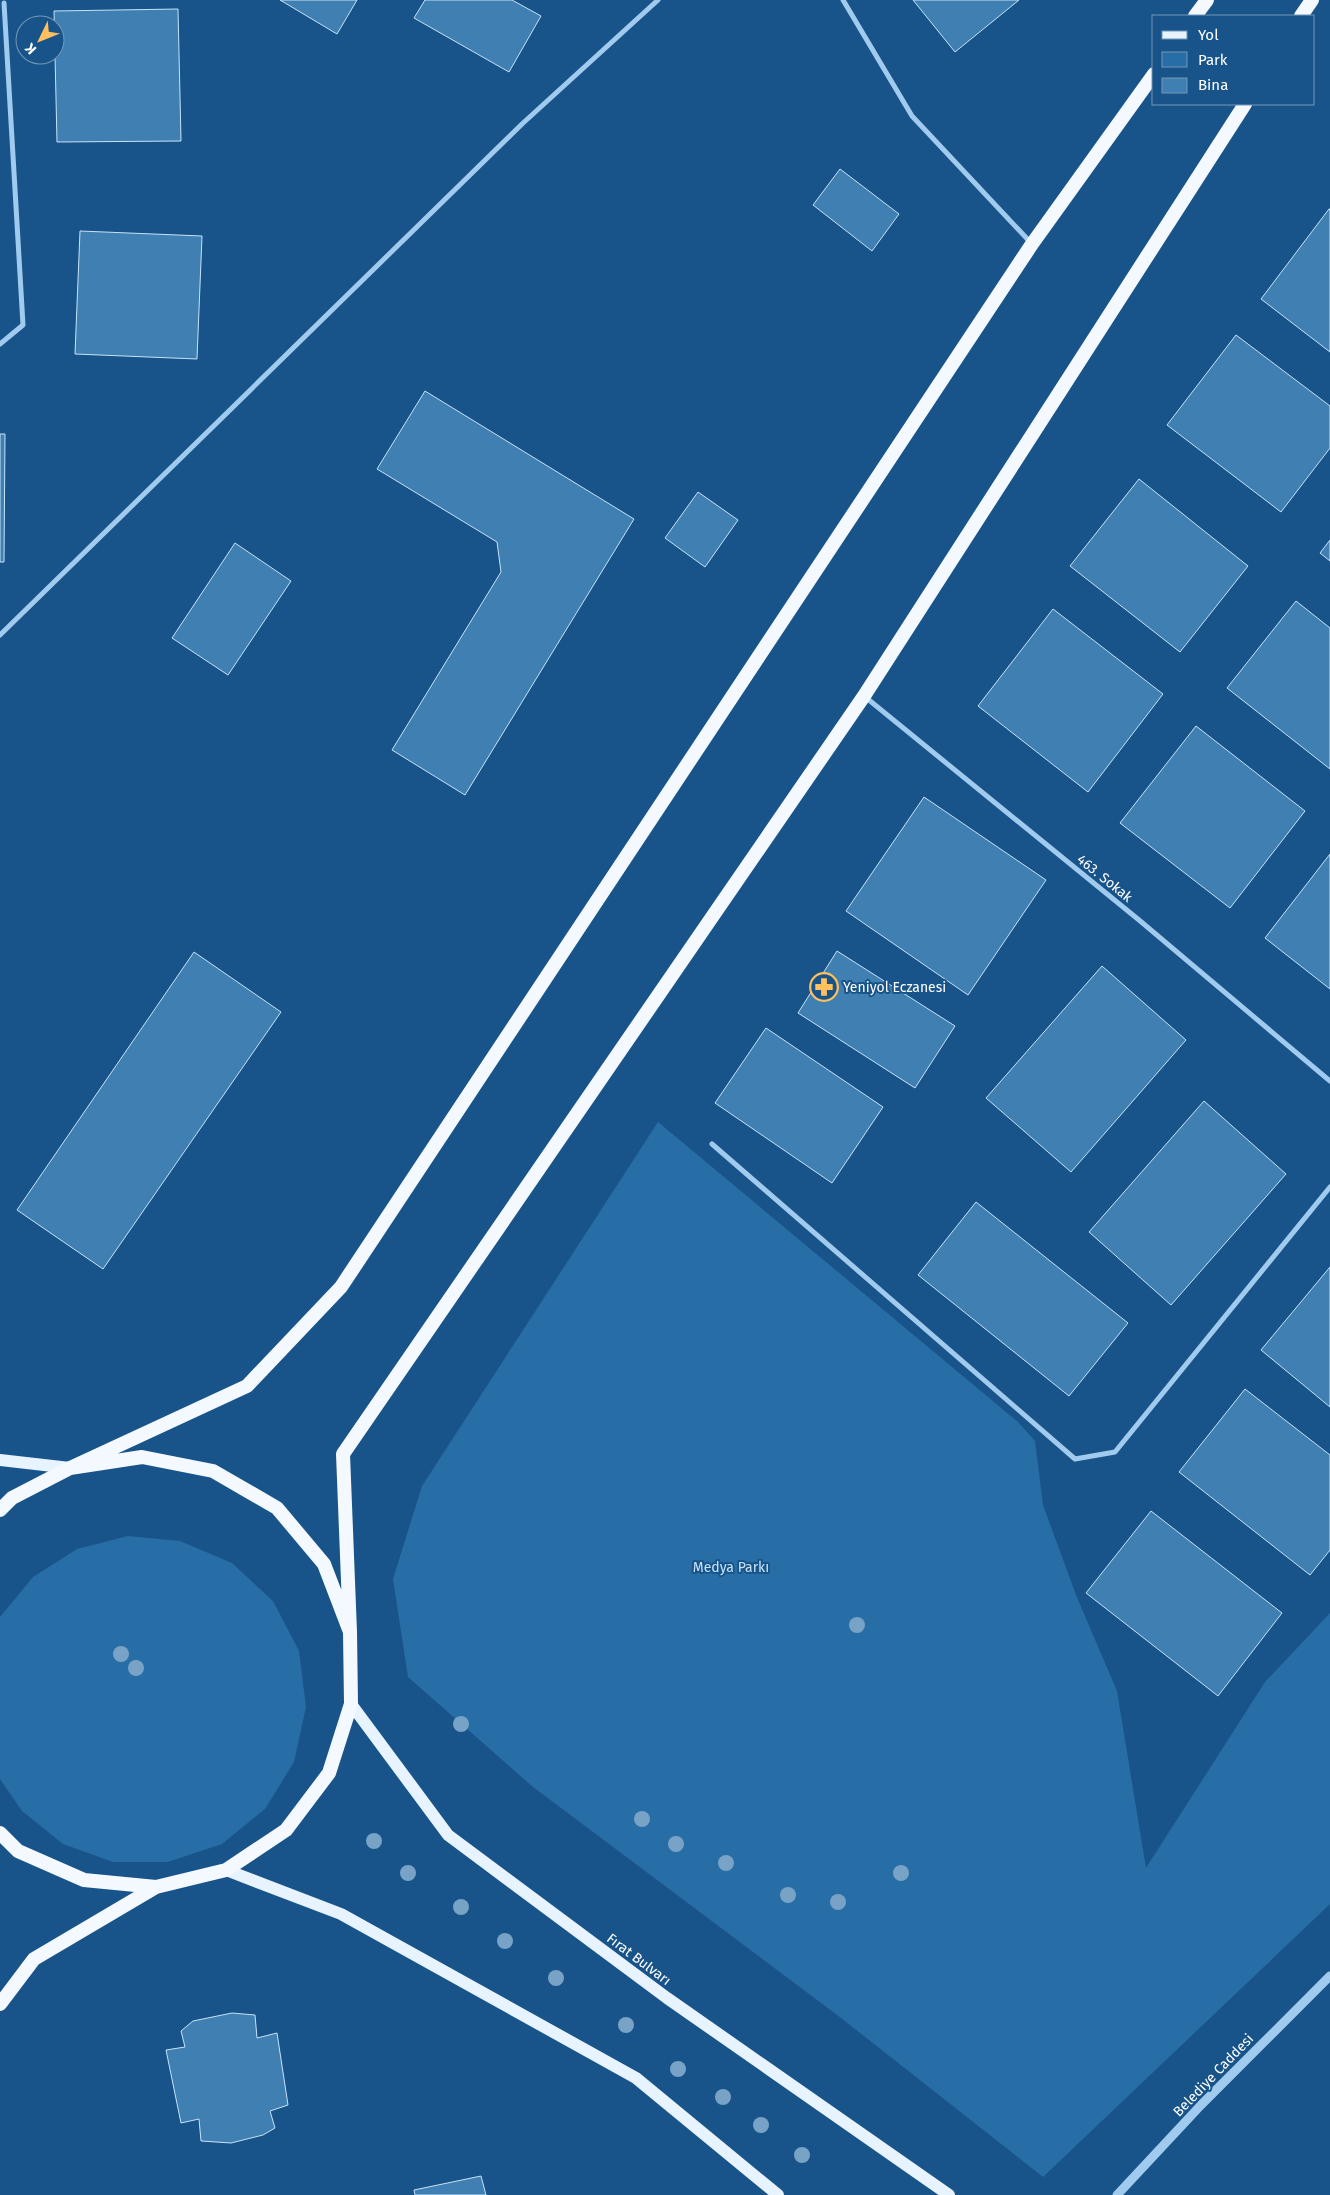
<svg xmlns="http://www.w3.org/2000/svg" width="1330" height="2195" viewBox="0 0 1330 2195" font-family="'Fira Sans',sans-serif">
<rect width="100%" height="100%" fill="#185489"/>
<path fill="#276da6" d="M 658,1122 L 1018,1422 L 1035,1441 L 1043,1505 L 1076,1595 L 1117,1691 L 1146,1868 L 1265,1682 L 1330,1613 L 1330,1904 L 1043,2177 L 841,2018 L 533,1787 L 408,1677 L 393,1579 L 422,1486 Z
M 128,1536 L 180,1541 L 232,1563 L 273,1601 L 299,1651 L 306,1707 L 294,1762 L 265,1809 L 222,1844 L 168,1862 L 113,1862 L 63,1844 L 22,1811 L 0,1779 L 0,1617 L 33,1577 L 77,1549 Z"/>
<path fill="#407fb2" stroke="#c6e3fa" d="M 280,0 L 357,0 L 337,34 Z
M 425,0 L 512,0 L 541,16 L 509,72 L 414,18 Z
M 913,0 L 1019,0 L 955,52 Z
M 178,9 L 181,141 L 57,142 L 54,11 Z
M 840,169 L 899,214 L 872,251 L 813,205 Z
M 1329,209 L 1330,209 L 1330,352 L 1261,299 Z
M 80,231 L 202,236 L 197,359 L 75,354 Z
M 1236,335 L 1330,406 L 1330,448 L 1281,512 L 1167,425 Z
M 425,391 L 634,519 L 465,795 L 392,750 L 501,572 L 497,542 L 377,469 Z
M 0,434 L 5,434 L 4,562 L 0,562 Z
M 1139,479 L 1248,566 L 1180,652 L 1070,566 Z
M 698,492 L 738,520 L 705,567 L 665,538 Z
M 1330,540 L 1330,561 L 1320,553 Z
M 235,543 L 291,581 L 228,675 L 172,638 Z
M 1296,601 L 1330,628 L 1330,769 L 1227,688 Z
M 1053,609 L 1163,694 L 1088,792 L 978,706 Z
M 1196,726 L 1305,811 L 1230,908 L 1120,823 Z
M 924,797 L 1046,880 L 968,995 L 846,911 Z
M 1330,854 L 1330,989 L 1265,938 Z
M 837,951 L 955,1026 L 915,1088 L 798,1013 Z
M 194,952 L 281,1012 L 103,1269 L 17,1210 Z
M 1102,966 L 1186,1040 L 1071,1172 L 986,1098 Z
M 766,1028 L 883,1107 L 832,1183 L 715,1103 Z
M 1204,1101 L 1286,1174 L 1171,1305 L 1089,1232 Z
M 976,1202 L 1128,1323 L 1069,1396 L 918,1275 Z
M 1330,1267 L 1330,1407 L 1261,1350 Z
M 1245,1389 L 1330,1455 L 1330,1550 L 1310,1575 L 1179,1472 Z
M 1151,1511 L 1282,1613 L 1218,1696 L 1086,1593 Z
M 232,2013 L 255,2015 L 257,2038 L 277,2033 L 288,2105 L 270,2111 L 275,2128 L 263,2135 L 231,2143 L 201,2141 L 199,2119 L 181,2123 L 166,2050 L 185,2047 L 181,2031 L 193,2021 Z
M 481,2176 L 486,2195 L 415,2195 L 414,2190 Z"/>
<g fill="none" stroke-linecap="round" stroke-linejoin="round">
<path stroke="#a0cbee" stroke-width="5" d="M 843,0 L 912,116 L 1032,244
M 0,344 L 23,325 L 4,3
M 0,635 L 522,124 L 658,0
M 864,696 L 1139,920 L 1330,1081
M 712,1144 L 1075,1459 L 1115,1452 L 1330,1187"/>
<path stroke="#a0cbee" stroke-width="9" d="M 1117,2195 L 1201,2105 L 1330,1976"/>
<path stroke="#e7f3ff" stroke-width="12" d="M 0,1460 L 70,1468
M 351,1704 L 448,1835 L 667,1998 L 949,2195
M 226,1870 L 341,1914 L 636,2078 L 778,2195"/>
<path stroke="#f3f9ff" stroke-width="14" d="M 1195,16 L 1207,0
M 1301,16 L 1312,0
M 70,1468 L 247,1386 L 341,1287 L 1032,244 L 1154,74
M 0,1510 L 12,1498 L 70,1468 L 142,1457 L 213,1471 L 277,1508 L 324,1564 L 350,1632 L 351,1704 L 329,1773 L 286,1830 L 226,1870 L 156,1887 L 84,1880 L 18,1851 L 0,1833
M 350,1632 L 343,1454 L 864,696 L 1245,104
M 0,2004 L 34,1959 L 156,1887"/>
</g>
<g fill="#78a3c7">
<circle cx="857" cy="1625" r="8"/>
<circle cx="121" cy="1654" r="8"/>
<circle cx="136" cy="1668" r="8"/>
<circle cx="461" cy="1724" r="8"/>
<circle cx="642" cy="1819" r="8"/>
<circle cx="374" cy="1841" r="8"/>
<circle cx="676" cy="1844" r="8"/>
<circle cx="726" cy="1863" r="8"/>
<circle cx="408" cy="1873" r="8"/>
<circle cx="901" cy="1873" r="8"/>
<circle cx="788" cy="1895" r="8"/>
<circle cx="838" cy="1902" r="8"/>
<circle cx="461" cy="1907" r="8"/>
<circle cx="505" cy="1941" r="8"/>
<circle cx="556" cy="1978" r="8"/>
<circle cx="626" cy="2025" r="8"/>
<circle cx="678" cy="2069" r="8"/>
<circle cx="723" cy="2097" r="8"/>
<circle cx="761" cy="2125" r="8"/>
<circle cx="802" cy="2155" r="8"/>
</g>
<defs>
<symbol id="pharmacy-ring" viewBox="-11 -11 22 22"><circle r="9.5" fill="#185489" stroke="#ffc05d" stroke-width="1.5"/><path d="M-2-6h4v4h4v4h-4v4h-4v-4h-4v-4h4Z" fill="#ffc05d"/></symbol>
</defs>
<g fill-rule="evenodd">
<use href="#pharmacy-ring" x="808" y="971" width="32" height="32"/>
</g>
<g text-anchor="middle" stroke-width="4" stroke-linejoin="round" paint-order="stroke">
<g font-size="14" fill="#fff" stroke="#185489">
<text transform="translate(1105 878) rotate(39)" y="5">463. Sokak</text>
<text transform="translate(639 1959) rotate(37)" y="5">Fırat Bulvarı</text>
<text transform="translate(1213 2075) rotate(-46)" y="5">Belediye Caddesi</text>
</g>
<g font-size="14" fill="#fff" stroke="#185489" text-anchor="start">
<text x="843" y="992">Yeniyol Eczanesi</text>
</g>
<g font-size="14" fill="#c6e3fa" stroke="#185489">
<text x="731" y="1572">Medya Parkı</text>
</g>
</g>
<rect x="1152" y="15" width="162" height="90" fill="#185489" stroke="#7498b8"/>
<rect x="1162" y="31" width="25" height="8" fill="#e7f3ff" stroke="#7498b8"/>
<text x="1198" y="40" font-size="15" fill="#ffffff">Yol</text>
<rect x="1162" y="52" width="25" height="15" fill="#276da6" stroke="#7498b8"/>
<text x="1198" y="65" font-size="15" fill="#ffffff">Park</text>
<rect x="1162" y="78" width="25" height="15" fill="#407fb2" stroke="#7498b8"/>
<text x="1198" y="90" font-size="15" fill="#ffffff">Bina</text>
<g transform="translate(40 40) rotate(227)"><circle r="24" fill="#185489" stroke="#7498b8"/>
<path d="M0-4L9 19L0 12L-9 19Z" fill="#ffc05d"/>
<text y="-8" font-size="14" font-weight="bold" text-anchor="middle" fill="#ffffff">K</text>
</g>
</svg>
